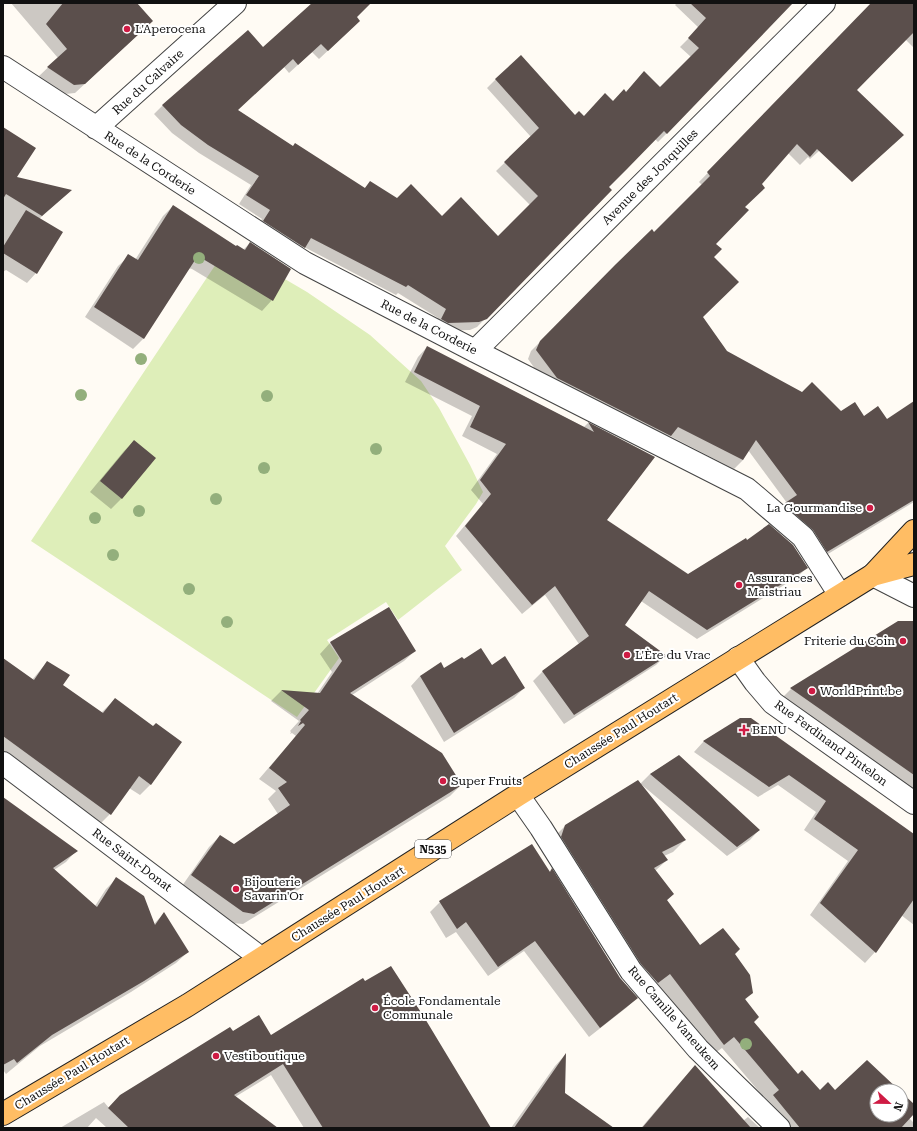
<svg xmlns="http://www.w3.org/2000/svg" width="917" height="1131" viewBox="0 0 917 1131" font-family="'Roboto Serif',serif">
<rect width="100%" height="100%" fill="#fffbf4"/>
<path fill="#deeeb9" d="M 216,264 L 278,275 L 307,292 L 370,335 L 421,381 L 439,408 L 470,465 L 483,492 L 476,504 L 445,546 L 462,570 L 398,620 L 386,602 L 327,640 L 339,658 L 297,717 L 31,541 Z"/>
<path fill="#0003" d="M 11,3 L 136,3 L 143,30 L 75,93 L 65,94 L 38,77 L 58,58 Z
M 313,3 L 370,3 L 356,17 L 351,29 L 319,59 L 312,52 L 289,73 L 284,67 L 237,110 L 293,147 L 364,189 L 370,182 L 397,199 L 442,218 L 498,237 L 530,205 L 496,171 L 531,137 L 487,88 L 496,79 L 575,116 L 584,117 L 613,102 L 626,93 L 660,89 L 691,57 L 680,47 L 699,28 L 675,5 L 677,3 L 791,3 L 667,133 L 658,142 L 655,139 L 608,187 L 611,190 L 477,327 L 470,330 L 439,331 L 433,328 L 438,318 L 398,293 L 396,295 L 304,247 L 295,256 L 255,230 L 262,219 L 239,204 L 251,185 L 199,153 L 172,133 L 154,114 L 163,105 L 263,48 Z
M 872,3 L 914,3 L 914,48 L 905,39 L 856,90 L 819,151 L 810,159 L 808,157 L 800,165 L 788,153 L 760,184 L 715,244 L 702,317 L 727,352 L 802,393 L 840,412 L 863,418 L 887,420 L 914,402 L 914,502 L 818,560 L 777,512 L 787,503 L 748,450 L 743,460 L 734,469 L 670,436 L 661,445 L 548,387 L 528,359 L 531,351 L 616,266 L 654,233 L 702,185 L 699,182 Z
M 3,128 L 15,178 L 70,191 L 39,219 L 36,273 L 27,283 L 6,270 L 3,272 Z
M 173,206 L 236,247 L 243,250 L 250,243 L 290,269 L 272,300 L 262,311 L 192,269 L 188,268 L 143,339 L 133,349 L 85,317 L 118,266 L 129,256 L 135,260 L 163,216 Z
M 427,347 L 584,427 L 588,423 L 654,457 L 606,520 L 687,575 L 807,568 L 797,577 L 697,639 L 641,601 L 623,626 L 665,656 L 656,665 L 564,724 L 533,681 L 542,672 L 579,644 L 545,595 L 522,614 L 456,536 L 483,504 L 471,490 L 497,454 L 462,436 L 472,416 L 405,382 L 418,357 Z
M 134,441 L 154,458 L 121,499 L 111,509 L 90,492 L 124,451 Z
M 388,608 L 415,651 L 404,661 L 352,695 L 461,785 L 450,796 L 243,924 L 232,923 L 182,886 L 209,847 L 220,836 L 234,845 L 278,814 L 268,799 L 276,791 L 259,779 L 296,736 L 292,733 L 290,734 L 291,732 L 290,731 L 299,721 L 271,701 L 281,691 L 317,694 L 332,672 L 320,654 L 330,643 Z
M 899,622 L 914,626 L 914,790 L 783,697 L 791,689 Z
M 3,659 L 32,680 L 47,662 L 62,686 L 101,713 L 115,699 L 151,784 L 140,795 L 129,788 L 110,814 L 99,825 L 3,755 Z
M 491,666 L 524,688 L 514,698 L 444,742 L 411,686 L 420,676 L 444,669 Z
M 741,719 L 914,835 L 914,925 L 901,915 L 875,952 L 865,963 L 810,915 L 848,861 L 804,830 L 816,812 L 778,785 L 758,797 L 694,752 L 704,741 Z
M 679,756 L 759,830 L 750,840 L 727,856 L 642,785 L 641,785 L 685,840 L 673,852 L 664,856 L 667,860 L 655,871 L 673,894 L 666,901 L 700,946 L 734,954 L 752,992 L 745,1000 L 753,1022 L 797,1076 L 819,1091 L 835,1092 L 867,1061 L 899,1091 L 877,1091 L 877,1115 L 901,1115 L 901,1102 L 909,1118 L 914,1123 L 914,1128 L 773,1128 L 767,1101 L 722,1048 L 711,1056 L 658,985 L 645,994 L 553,838 L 565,826 L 640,784 L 650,774 Z
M 3,798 L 76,851 L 66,862 L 54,870 L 95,906 L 106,889 L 117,878 L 154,924 L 164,913 L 188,952 L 176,963 L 131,992 L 40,1046 L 6,1074 L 3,1070 Z
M 551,870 L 620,978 L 637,998 L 626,1008 L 589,1037 L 524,951 L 488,976 L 456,932 L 446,938 L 430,912 L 440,902 L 549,872 Z
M 232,1033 L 271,1037 L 490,1128 L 304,1128 L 271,1075 L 235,1097 L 275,1128 L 107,1128 L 96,1118 L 87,1128 L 60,1128 L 104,1102 L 109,1108 Z
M 565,1055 L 564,1094 L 612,1128 L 511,1128 L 555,1066 Z
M 695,1067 L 743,1121 L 748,1117 L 760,1128 L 641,1128 L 683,1079 Z"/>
<path fill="#5b4f4c" d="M 63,3 L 137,3 L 153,21 L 85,84 L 74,85 L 47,67 L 67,49 L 46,24 Z
M 312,3 L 371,3 L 357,17 L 360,21 L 328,51 L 321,44 L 298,65 L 293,59 L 238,110 L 293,146 L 295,143 L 365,188 L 370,181 L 397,198 L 411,184 L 442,216 L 461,197 L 498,236 L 538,196 L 504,162 L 539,128 L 495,79 L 521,55 L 575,115 L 579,111 L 584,116 L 605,93 L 613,101 L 624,89 L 626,92 L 644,71 L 660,87 L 699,48 L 688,38 L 706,18 L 690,3 L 793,3 L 667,134 L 664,131 L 627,169 L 609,187 L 612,190 L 487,319 L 479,322 L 448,323 L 441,319 L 446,309 L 408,285 L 406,287 L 311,238 L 305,248 L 263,221 L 270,210 L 246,195 L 259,176 L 208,145 L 181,125 L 162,105 L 248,30 L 263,47 Z
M 871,3 L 914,3 L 914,32 L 857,90 L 904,135 L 852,182 L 817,149 L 810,157 L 797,144 L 762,184 L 765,188 L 745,207 L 749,210 L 716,244 L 722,249 L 714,257 L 739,282 L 703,317 L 727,351 L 802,392 L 812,382 L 841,411 L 855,402 L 864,416 L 878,406 L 887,419 L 914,401 L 914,500 L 827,552 L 813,530 L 790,510 L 792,508 L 785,503 L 797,495 L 756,440 L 743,460 L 678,427 L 671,436 L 557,378 L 536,350 L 540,341 L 615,265 L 652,229 L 654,232 L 710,176 L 707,172 Z
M 3,127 L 36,148 L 17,177 L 72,190 L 42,216 L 6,194 L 3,199 Z
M 173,205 L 236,246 L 237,245 L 245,250 L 250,242 L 291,269 L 273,301 L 203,259 L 203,260 L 197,257 L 144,339 L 94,307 L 128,254 L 138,260 Z
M 26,210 L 63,232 L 37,274 L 3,253 L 3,247 Z
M 427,346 L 594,432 L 588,422 L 655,457 L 607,520 L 688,574 L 746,538 L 747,540 L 769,524 L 793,545 L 808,568 L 707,630 L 649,591 L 625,625 L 667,656 L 574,715 L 542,671 L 589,636 L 555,586 L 532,605 L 465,526 L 491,494 L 480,480 L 506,444 L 470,427 L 480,406 L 414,372 Z
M 134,440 L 156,458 L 122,499 L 100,481 Z
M 389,607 L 416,651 L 350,693 L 442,753 L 462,785 L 254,914 L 243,912 L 191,875 L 220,835 L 234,844 L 290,805 L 278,788 L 287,782 L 269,768 L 305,725 L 303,723 L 298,726 L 301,721 L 300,720 L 309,710 L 281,690 L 320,693 L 342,661 L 330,642 Z
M 898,621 L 914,621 L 914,775 L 790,688 Z
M 481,648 L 492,665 L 505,656 L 525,688 L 454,733 L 420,676 L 441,662 L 444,668 L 462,657 L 464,659 Z
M 3,658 L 34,680 L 47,661 L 70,675 L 63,685 L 103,713 L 115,698 L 153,726 L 156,723 L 182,742 L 151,785 L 139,776 L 111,815 L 3,736 Z
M 740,718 L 751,718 L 914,834 L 914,899 L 876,953 L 820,903 L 858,850 L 814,819 L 826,801 L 789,775 L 769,787 L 703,741 Z
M 679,755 L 760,830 L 737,847 L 650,774 Z
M 638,780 L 686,840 L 662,852 L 668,860 L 654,868 L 674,894 L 667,900 L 700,945 L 723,928 L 740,949 L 735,954 L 750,975 L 753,993 L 745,999 L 759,1017 L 754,1022 L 798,1074 L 802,1070 L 820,1090 L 828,1082 L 835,1090 L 867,1060 L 900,1091 L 877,1091 L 877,1115 L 901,1115 L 901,1092 L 914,1104 L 914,1114 L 901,1128 L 800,1128 L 773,1095 L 779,1090 L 734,1037 L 724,1045 L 670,974 L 658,983 L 641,964 L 561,837 L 565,825 Z
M 3,797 L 78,851 L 53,868 L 97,907 L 116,877 L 144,896 L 155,925 L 164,912 L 189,952 L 144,981 L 52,1035 L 17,1063 L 14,1059 L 3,1065 Z
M 532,844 L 550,872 L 552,868 L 620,978 L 638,998 L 600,1028 L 535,941 L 498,967 L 466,922 L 457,929 L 439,901 Z
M 391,966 L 424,1017 L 491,1128 L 323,1128 L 283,1064 L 234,1095 L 278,1128 L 129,1128 L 108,1108 L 120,1095 L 230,1027 L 233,1031 L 259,1015 L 271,1035 L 363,978 L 365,981 Z
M 566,1053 L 565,1093 L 614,1128 L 514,1128 Z
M 695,1065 L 726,1100 L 751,1128 L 642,1128 Z"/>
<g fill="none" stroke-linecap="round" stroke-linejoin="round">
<defs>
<path id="street" d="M 3,67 L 305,263 L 475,351 L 747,489 L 803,537 L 840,595
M 96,128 L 235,3
M 475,351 L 824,3
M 873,575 L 914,596
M 738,658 L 755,682 L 773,703 L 914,803
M 3,763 L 261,958
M 518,795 L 541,828 L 631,971 L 698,1049 L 779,1128"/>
<path id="primary" d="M 873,575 L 914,564
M 3,1114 L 188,1005 L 518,795 L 873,575 L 914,531"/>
</defs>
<use href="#street" stroke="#444" stroke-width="24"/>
<use href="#primary" stroke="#222" stroke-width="24"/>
<use href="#street" stroke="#fff" stroke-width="22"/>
<use href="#primary" stroke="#ffbd64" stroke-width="22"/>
</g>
<g fill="#93af7c">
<circle cx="199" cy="258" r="6"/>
<circle cx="141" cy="359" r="6"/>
<circle cx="81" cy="395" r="6"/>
<circle cx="267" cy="396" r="6"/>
<circle cx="376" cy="449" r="6"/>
<circle cx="264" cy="468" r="6"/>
<circle cx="216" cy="499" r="6"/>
<circle cx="139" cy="511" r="6"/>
<circle cx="95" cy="518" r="6"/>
<circle cx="113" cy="555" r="6"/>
<circle cx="189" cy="589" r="6"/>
<circle cx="227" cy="622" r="6"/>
<circle cx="746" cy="1044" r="6"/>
</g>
<g fill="#cf1b44" stroke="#fff" stroke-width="1.5">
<circle cx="127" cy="29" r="4"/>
<circle cx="870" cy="508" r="4"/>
<circle cx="739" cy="585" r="4"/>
<circle cx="903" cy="641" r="4"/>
<circle cx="627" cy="655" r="4"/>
<circle cx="812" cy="691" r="4"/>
<path d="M742 724h4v4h4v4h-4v4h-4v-4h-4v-4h4z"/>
<circle cx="443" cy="781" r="4"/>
<circle cx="236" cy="889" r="4"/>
<circle cx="375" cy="1008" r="4"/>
<circle cx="216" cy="1056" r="4"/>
</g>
<g text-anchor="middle" stroke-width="4" stroke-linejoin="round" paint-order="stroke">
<rect fill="#fff" stroke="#585858" stroke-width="1" x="415" y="840" width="36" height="18" rx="3"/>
<g font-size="11" font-weight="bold" fill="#111">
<text x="433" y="853">N535</text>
</g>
<g font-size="12" fill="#111" stroke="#fff" text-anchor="start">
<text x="135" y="33">L'Aperocena</text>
<text x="862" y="512" text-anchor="end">La Gourmandise</text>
<text x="747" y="582">Assurances<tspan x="747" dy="14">Maistriau</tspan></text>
<text x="895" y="645" text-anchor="end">Friterie du Coin</text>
<text x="635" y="659">L'Ère du Vrac</text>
<text x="820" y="695">WorldPrint.be</text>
<text x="752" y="734">BENU</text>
<text x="451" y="785">Super Fruits</text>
<text x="244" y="886">Bijouterie<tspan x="244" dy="14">Savarin'Or</tspan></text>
<text x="383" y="1005">École Fondamentale<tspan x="383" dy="14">Communale</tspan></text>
<text x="224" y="1060">Vestiboutique</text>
</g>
<g font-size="12" fill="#111" stroke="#fff">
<text transform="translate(148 82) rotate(-42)" y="4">Rue du Calvaire</text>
<text transform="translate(150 163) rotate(33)" y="4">Rue de la Corderie</text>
<text transform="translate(650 177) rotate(-45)" y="4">Avenue des Jonquilles</text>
<text transform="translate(429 327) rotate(27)" y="4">Rue de la Corderie</text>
<text transform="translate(621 731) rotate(-32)" y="4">Chaussée Paul Houtart</text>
<text transform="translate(831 743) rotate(36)" y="4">Rue Ferdinand Pintelon</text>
<text transform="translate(132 860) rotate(37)" y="4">Rue Saint-Donat</text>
<text transform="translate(348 904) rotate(-32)" y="4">Chaussée Paul Houtart</text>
<text transform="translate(674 1018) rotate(49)" y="4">Rue Camille Vaneukem</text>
<text transform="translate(72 1073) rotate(-31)" y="4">Chaussée Paul Houtart</text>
</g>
</g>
<rect width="917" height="1131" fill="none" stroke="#111111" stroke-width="8"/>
<g transform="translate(889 1103) rotate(112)"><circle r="19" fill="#ffffff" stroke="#a0a0a0"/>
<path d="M0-3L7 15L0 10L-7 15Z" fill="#cf1b44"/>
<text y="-6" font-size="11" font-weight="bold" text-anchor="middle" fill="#111111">N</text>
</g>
</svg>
